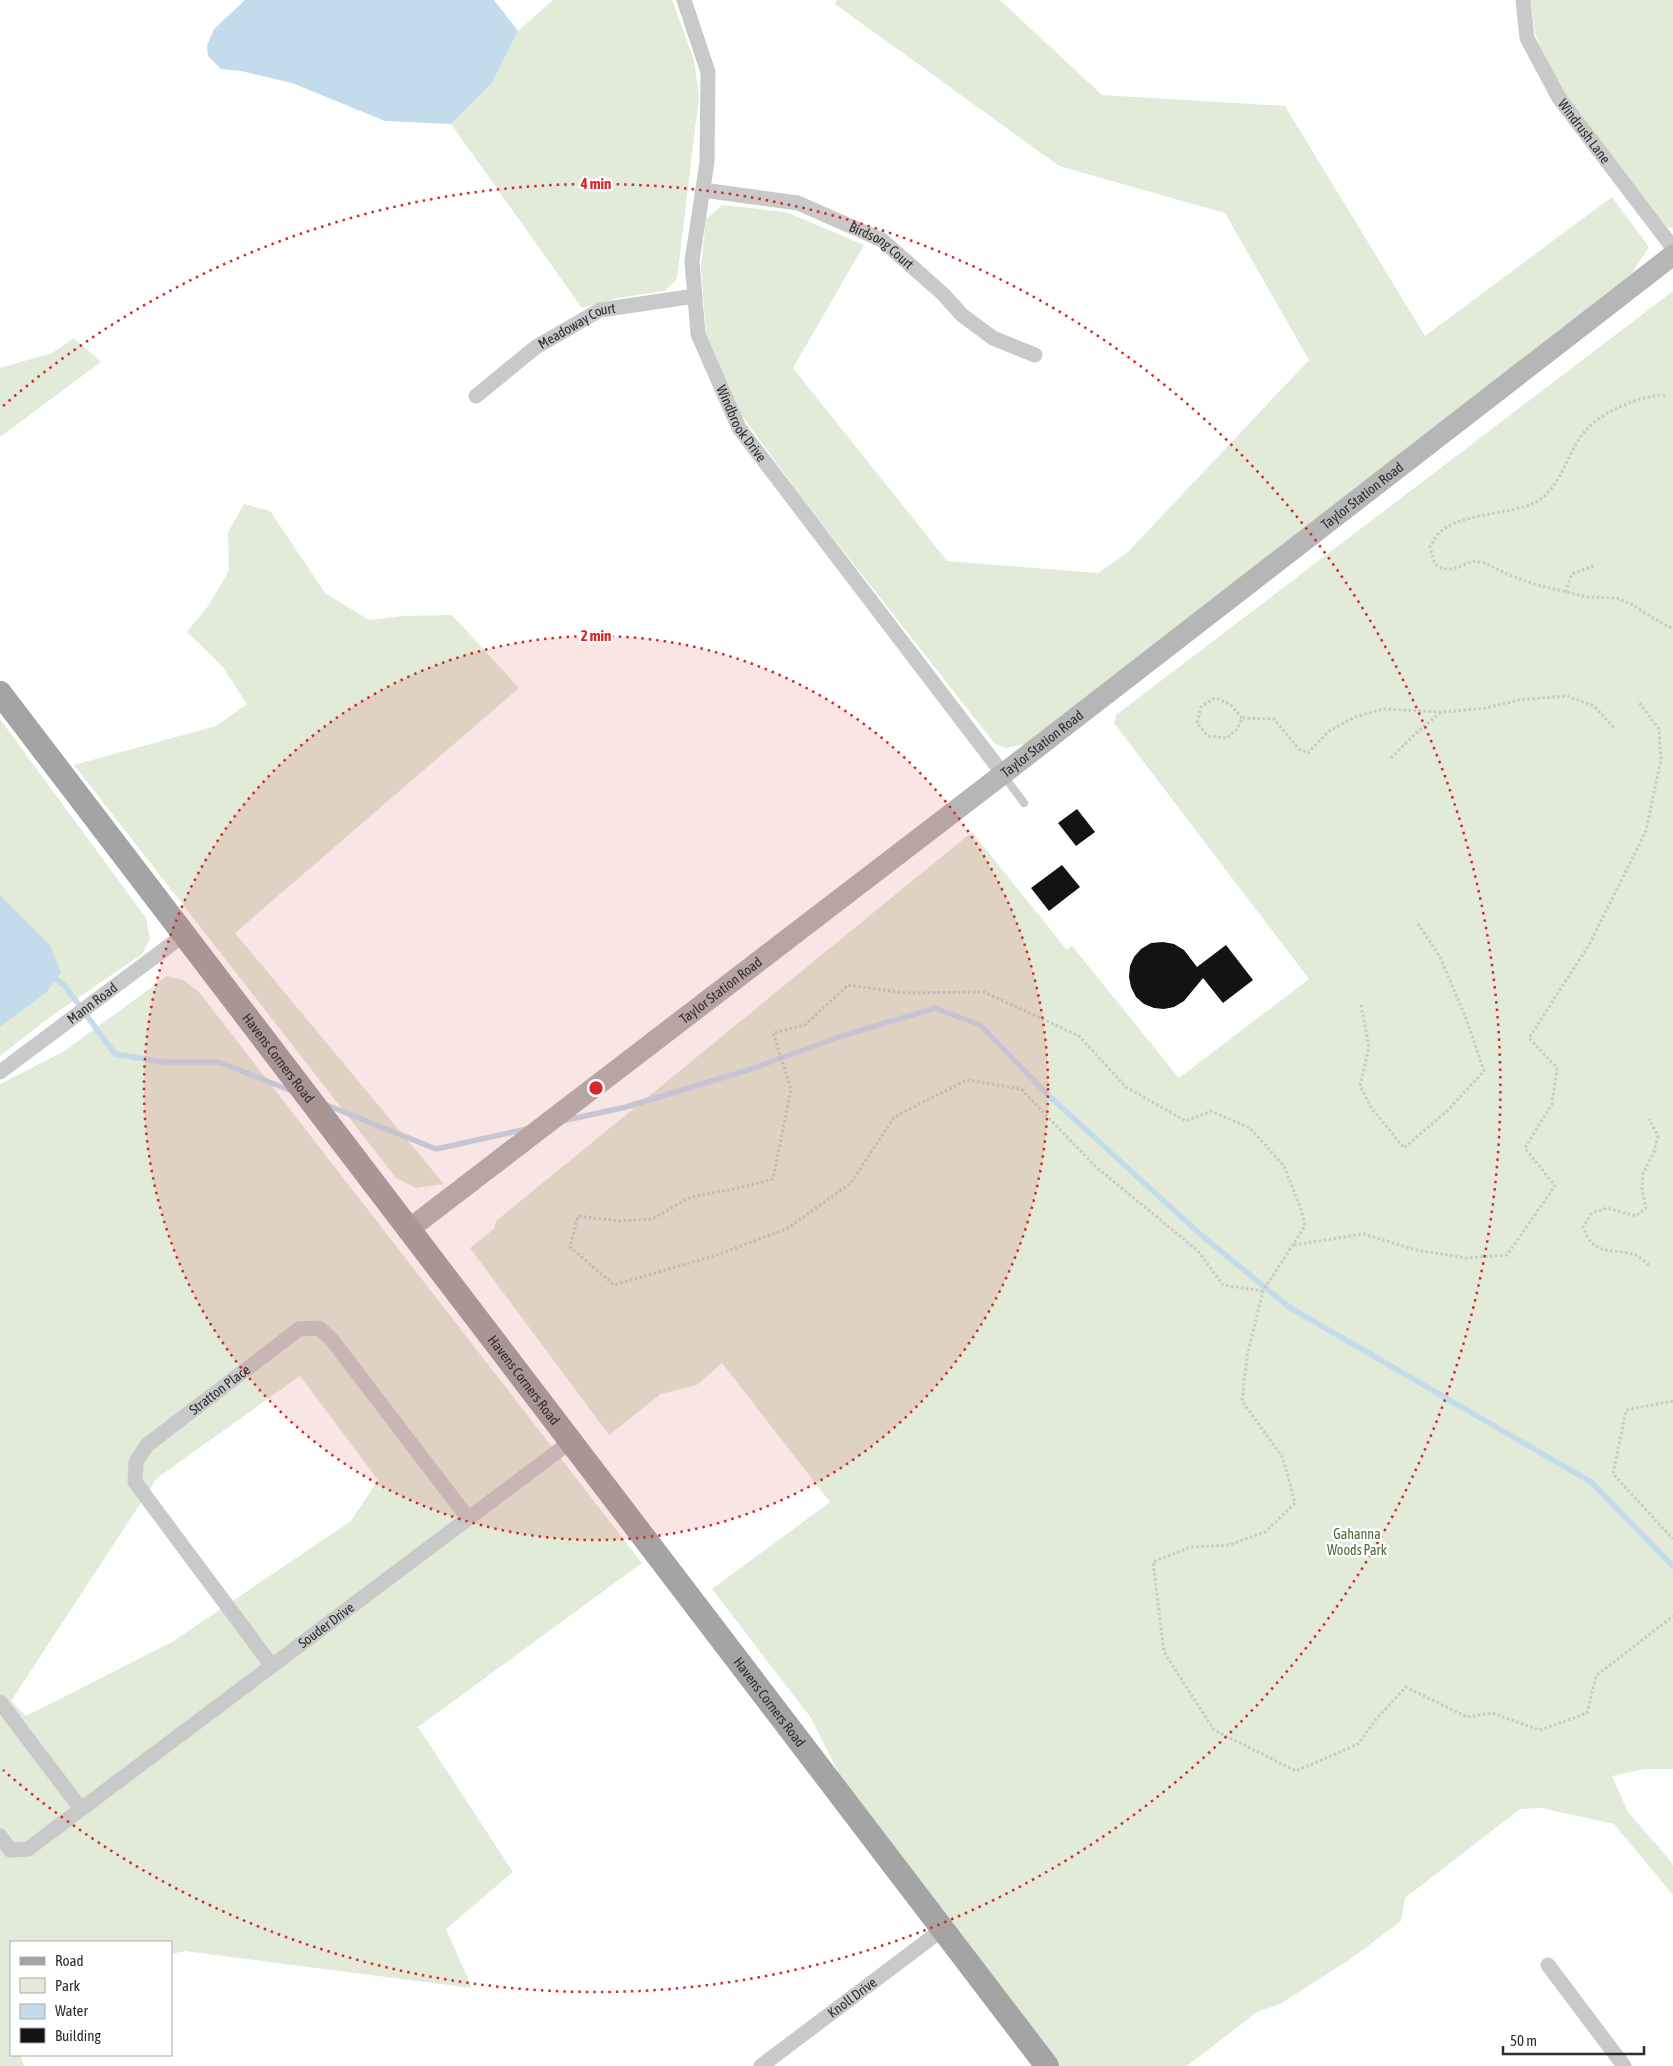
<svg xmlns="http://www.w3.org/2000/svg" width="1673" height="2066" viewBox="0 0 1673 2066" font-family="'Asap Condensed',sans-serif">
<rect width="100%" height="100%" fill="#fff"/>
<path fill="#e2ead8" fill-rule="evenodd" d="M 553,0 L 672,0 L 694,60 L 699,96 L 677,279 L 664,291 L 618,298 L 582,308 L 451,124 L 492,83 L 518,31 Z
M 837,0 L 1000,0 L 1102,95 L 1285,106 L 1425,336 L 1612,197 L 1649,247 L 1632,273 L 1030,743 L 1006,748 L 995,744 L 805,502 L 742,416 L 706,333 L 701,267 L 706,219 L 722,205 L 786,212 L 864,245 L 793,368 L 947,561 L 1098,573 L 1128,552 L 1309,360 L 1225,213 L 1059,166 L 835,4 Z
M 1531,0 L 1673,0 L 1673,228 L 1667,227 L 1560,91 L 1535,34 Z
M 1673,291 L 1673,1769 L 1644,1769 L 1612,1776 L 1628,1812 L 1669,1859 L 1673,1866 L 1673,1895 L 1614,1824 L 1541,1808 L 1520,1809 L 1405,1898 L 1401,1921 L 1352,1958 L 1280,2004 L 1257,2012 L 1187,2066 L 1059,2066 L 846,1788 L 811,1718 L 712,1589 L 830,1502 L 722,1363 L 697,1385 L 661,1394 L 609,1435 L 470,1248 L 494,1229 L 496,1221 L 972,832 L 1067,950 L 1072,946 L 1179,1078 L 1309,979 L 1114,723 L 1116,715 Z
M 74,338 L 101,362 L 0,437 L 0,368 L 52,353 Z
M 244,504 L 270,511 L 325,593 L 369,620 L 403,616 L 452,615 L 519,688 L 235,933 L 444,1184 L 416,1188 L 396,1178 L 74,765 L 216,726 L 247,704 L 222,666 L 187,632 L 208,606 L 229,571 L 228,532 Z
M 0,719 L 146,918 L 150,939 L 142,954 L 50,1017 L 0,1056 L 0,1027 L 46,993 L 50,945 L 0,895 Z
M 167,976 L 183,980 L 199,992 L 642,1563 L 418,1727 L 513,1872 L 446,1929 L 472,1988 L 185,1951 L 171,1954 L 171,1942 L 11,1942 L 11,2055 L 20,2055 L 24,2066 L 0,2066 L 0,1084 L 63,1052 ZM 300,1376 L 378,1480 L 351,1521 L 172,1642 L 26,1716 L 11,1701 L 157,1478 Z"/>
<path fill="#c4dbeb" d="M 245,0 L 494,0 L 518,31 L 492,83 L 451,124 L 385,121 L 292,83 L 241,71 L 221,69 L 208,56 L 207,45 L 214,29 Z
M 0,895 L 50,945 L 61,972 L 46,993 L 0,1027 Z"/>
<g fill="none" stroke-linecap="round" stroke-linejoin="round">
<path stroke="#c4dbeb" stroke-width="5.5" d="M 51,975 L 65,986 L 115,1054 L 162,1062 L 219,1062 L 292,1091
M 324,1104 L 436,1149 L 527,1129
M 562,1121 L 626,1107 L 748,1070 L 842,1036 L 935,1008 L 980,1025 L 1048,1095 L 1200,1234 L 1289,1307 L 1591,1482 L 1673,1566"/>
</g>
<path fill="#131313" d="M 1077,809 L 1095,832 L 1076,846 L 1058,823 Z
M 1062,865 L 1080,887 L 1049,911 L 1031,888 Z
M 1163,942 L 1174,944 L 1184,950 L 1197,967 L 1226,945 L 1253,980 L 1223,1003 L 1203,978 L 1184,1001 L 1174,1007 L 1164,1009 L 1154,1008 L 1144,1004 L 1136,997 L 1131,987 L 1129,977 L 1130,966 L 1134,957 L 1141,949 L 1151,943 Z"/>
<g fill="none" stroke-linecap="round" stroke-linejoin="round">
<path stroke="#c9c9c9" stroke-width="3" stroke-dasharray="2.5 2.5" stroke-linecap="butt" d="M 1665,395 C 1640,396 1602,411 1586,430 C 1566,452 1563,487 1536,502 C 1510,515 1457,513 1438,534 C 1435,537 1433,543 1430,547 L 1435,564 L 1443,569 L 1453,569 L 1474,561 L 1485,563 L 1507,574 L 1534,584 L 1587,597 L 1617,598 L 1631,604 L 1653,618 L 1673,629
M 1565,592 L 1572,574 L 1596,565
M 1242,718 L 1230,704 L 1215,698 L 1201,707 L 1197,723 L 1208,736 L 1227,738 L 1237,729 L 1242,718 L 1274,719 L 1299,749 L 1308,753 L 1329,731 L 1355,717 L 1384,709 L 1442,712 L 1486,708 L 1519,700 L 1567,696 L 1594,706 L 1615,729
M 1391,758 L 1415,734 L 1440,713
M 1361,1005 L 1369,1047 L 1360,1086 L 1372,1109 L 1404,1148 L 1448,1110 L 1484,1071 L 1467,1021 L 1440,957 L 1416,921
M 1294,1245 L 1364,1234 L 1416,1250 L 1466,1258 L 1507,1255 L 1555,1186 L 1525,1148 L 1552,1104 L 1557,1068 L 1529,1038 L 1589,945 L 1646,831 L 1661,759 L 1659,729 L 1638,701
M 1649,1265 C 1645,1262 1640,1257 1636,1255 C 1612,1247 1594,1258 1583,1227 L 1592,1213 L 1607,1208 L 1636,1216 L 1646,1208 L 1642,1190 L 1643,1173 L 1654,1152 L 1658,1136 L 1649,1119
M 1263,1291 L 1223,1285 L 1198,1251 L 1095,1166 L 1021,1089 L 967,1080 L 894,1117 L 851,1183 L 788,1228 L 720,1254 L 614,1285 L 570,1247 L 578,1216 L 619,1221 L 652,1219 L 691,1197 L 739,1188 L 773,1179 L 791,1089 L 773,1033 L 805,1025 L 848,985 L 906,993 L 984,992 L 1079,1036 L 1126,1087 L 1186,1121 L 1211,1111 L 1250,1128 L 1284,1166 L 1301,1209 L 1305,1226 L 1263,1291 L 1247,1356 L 1242,1401 L 1283,1458 L 1295,1503 L 1265,1532 L 1229,1545 L 1190,1547 L 1153,1562 L 1164,1652 L 1214,1730 L 1296,1771 L 1358,1744 L 1377,1718 L 1406,1687 L 1467,1717 L 1492,1713 L 1540,1730 L 1587,1713 L 1596,1676 L 1673,1616
M 1673,1401 L 1626,1410 L 1613,1474 L 1673,1539"/>
<path stroke="#c9c9c9" stroke-width="8" d="M 1004,776 L 1024,803"/>
<g stroke="#c9c9c9" stroke-width="15">
<path id="s1" d="M 684,0 L 708,72 L 707,162 L 692,261 L 698,334 L 739,428 L 1003,774"/>
<path id="s2" d="M 1523,0 L 1527,38 L 1559,98 L 1673,248"/>
<path id="s3" d="M 703,190 L 798,203 L 882,240 L 943,294 L 962,315 L 993,338 L 1035,355"/>
<path id="s4" d="M 476,396 L 536,347 L 600,310 L 695,296"/>
<path id="s5" d="M 0,1072 L 185,934"/>
<path id="s6" d="M 272,1666 L 135,1482 L 136,1462 L 147,1445 L 299,1329 L 319,1328 L 332,1340 L 468,1518"/>
<path d="M 0,1702 L 81,1809"/>
<path id="s7" d="M 0,1836 L 10,1850 L 28,1849 L 570,1442"/>
<path d="M 1548,1965 L 1624,2066"/>
<path id="s8" d="M 761,2066 L 943,1929"/>
</g>
<path stroke="#b6b6b6" stroke-width="21" id="s9" d="M 408,1230 L 1003,774 L 1673,255"/>
<path stroke="#a4a4a4" stroke-width="24" id="s10" d="M 0,693 L 1047,2066"/>
</g>
<circle cx="596" cy="1088" r="452" fill="#d62828" fill-opacity=".12"/>
<g fill="none" stroke="#d62828" stroke-width="2.5" stroke-dasharray="2.5 5">
<circle cx="596" cy="1088" r="452"/>
<path d="M3 406A904 904 0 1 1 3 1770"/>
</g>
<g text-anchor="middle" stroke-width="5" stroke-linejoin="round" paint-order="stroke">
<g font-size="14" fill="#2c2c2c" stroke="#fff">
<text dy="5" stroke="none"><textPath href="#s2" startOffset="148">Windrush Lane</textPath></text>
<text dy="5" stroke="none"><textPath href="#s3" startOffset="190">Birdsong Court</textPath></text>
<text dy="5" stroke="none"><textPath href="#s4" startOffset="124">Meadoway Court</textPath></text>
<text dy="5" stroke="none"><textPath href="#s1" startOffset="439">Windbrook Drive</textPath></text>
<text dy="5" stroke="none"><textPath href="#s9" startOffset="1204">Taylor Station Road</textPath></text>
<text dy="5" stroke="none"><textPath href="#s9" startOffset="799">Taylor Station Road</textPath></text>
<text dy="5" stroke="none"><textPath href="#s9" startOffset="394">Taylor Station Road</textPath></text>
<text dy="5" stroke="none"><textPath href="#s5" startOffset="115">Mann Road</textPath></text>
<text dy="5" stroke="none"><textPath href="#s10" startOffset="459">Havens Corners Road</textPath></text>
<text dy="5" stroke="none"><textPath href="#s10" startOffset="864">Havens Corners Road</textPath></text>
<text dy="5" stroke="none"><textPath href="#s6" startOffset="361">Stratton Place</textPath></text>
<text dy="5" stroke="none"><textPath href="#s7" startOffset="408">Souder Drive</textPath></text>
<text dy="5" stroke="none"><textPath href="#s10" startOffset="1269">Havens Corners Road</textPath></text>
<text dy="5" stroke="none"><textPath href="#s8" startOffset="114">Knoll Drive</textPath></text>
</g>
<g font-size="14" fill="#4e6839" stroke="#fff">
<text x="1357" y="1539">Gahanna<tspan x="1357" dy="16">Woods Park</tspan></text>
</g>
</g>
<circle cx="596" cy="1088" r="8" fill="#d62828" stroke="#fff" stroke-width="2.5"/>
<g font-size="15" text-anchor="middle" font-weight="bold" fill="#d62828" stroke="#fff" stroke-width="5" stroke-linejoin="round" paint-order="stroke">
<text x="596" y="189">4 min</text>
<text x="596" y="641">2 min</text>
</g>
<rect x="10" y="1941" width="162" height="115" fill="#ffffff" stroke="#ababab"/>
<rect x="20" y="1957" width="25" height="8" fill="#a4a4a4" stroke="#ababab"/>
<text x="55" y="1966" font-size="15" fill="#2c2c2c">Road</text>
<rect x="20" y="1978" width="25" height="15" fill="#e2ead8" stroke="#ababab"/>
<text x="55" y="1991" font-size="15" fill="#2c2c2c">Park</text>
<rect x="20" y="2004" width="25" height="15" fill="#c4dbeb" stroke="#ababab"/>
<text x="55" y="2016" font-size="15" fill="#2c2c2c">Water</text>
<rect x="20" y="2028" width="25" height="15" fill="#131313" stroke="#ababab"/>
<text x="55" y="2041" font-size="15" fill="#2c2c2c">Building</text>
<path d="M1503 2046v8h141v-8" fill="none" stroke="#2c2c2c" stroke-width="2.5"/>
<text x="1510" y="2046" font-size="15" fill="#2c2c2c" stroke="#ffffff" stroke-width="4" paint-order="stroke">50 m</text>
</svg>
